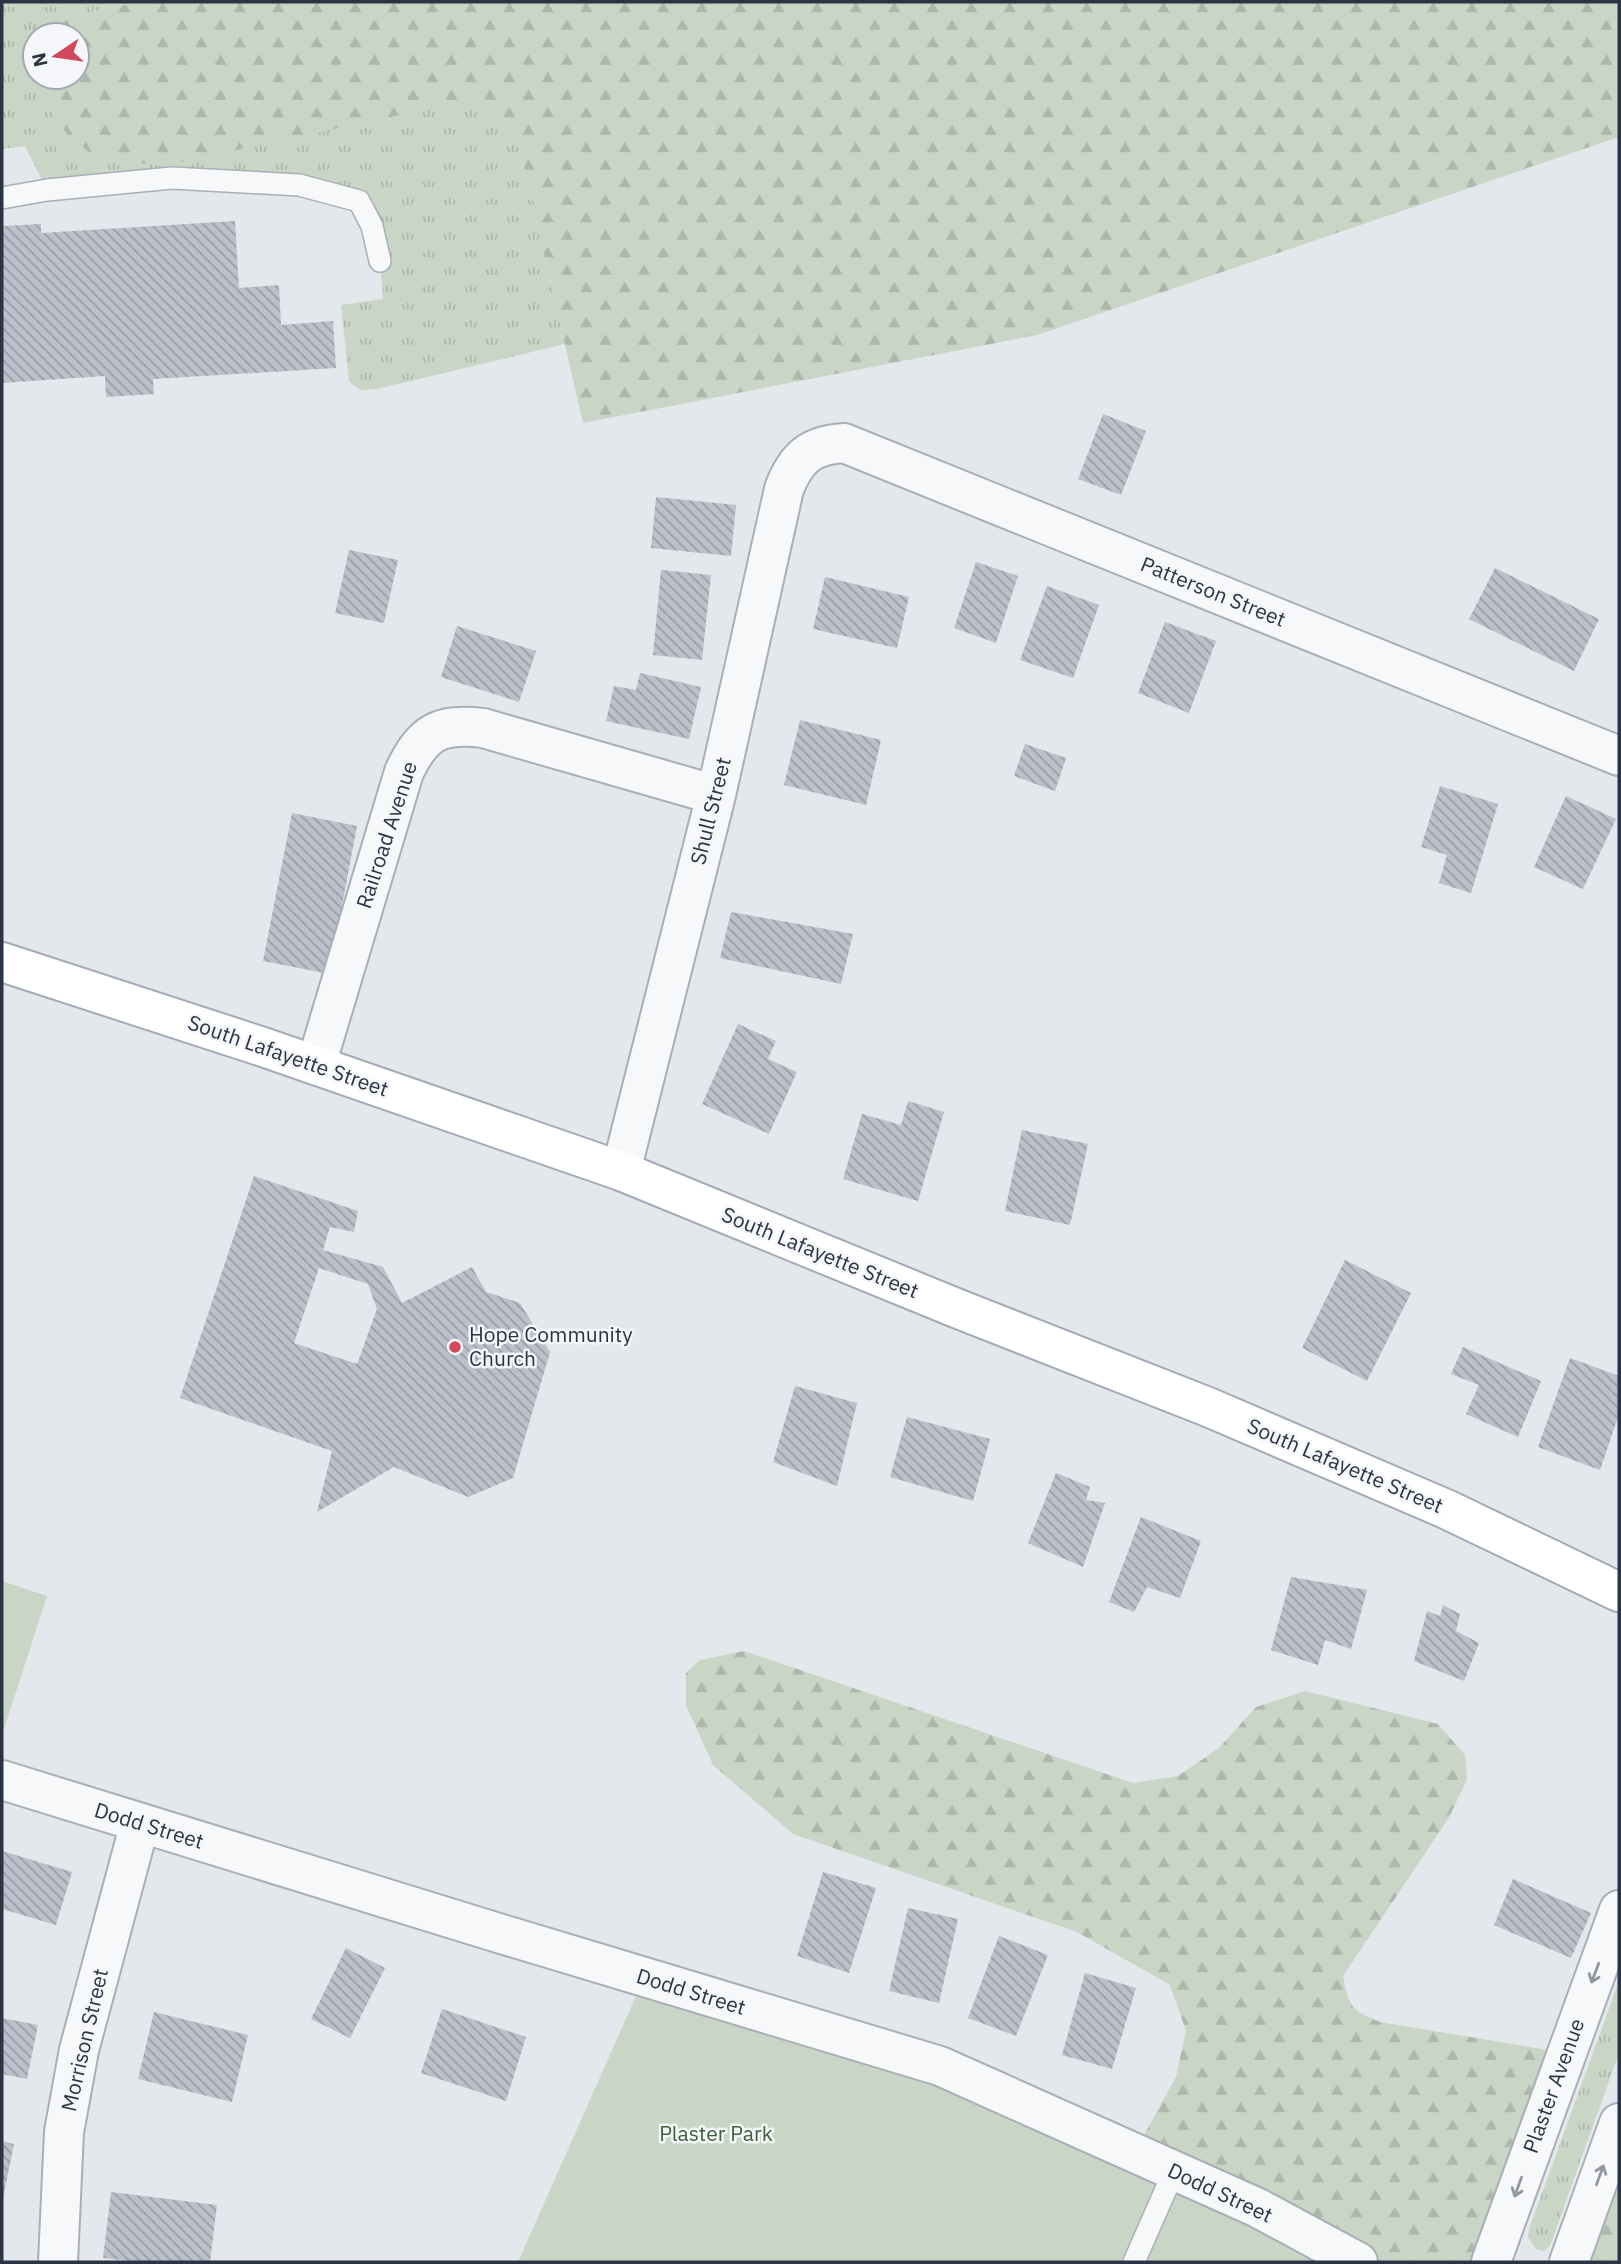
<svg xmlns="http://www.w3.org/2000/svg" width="1621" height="2264" viewBox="0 0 1621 2264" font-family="'IBM Plex Sans',sans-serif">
<defs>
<pattern id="grass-tufts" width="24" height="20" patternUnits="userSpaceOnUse" patternTransform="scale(1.75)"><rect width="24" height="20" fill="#c9d6c5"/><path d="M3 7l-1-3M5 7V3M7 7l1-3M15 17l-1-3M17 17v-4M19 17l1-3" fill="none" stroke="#adb8ab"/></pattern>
<pattern id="forest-firs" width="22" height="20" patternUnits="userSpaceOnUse" patternTransform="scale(1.75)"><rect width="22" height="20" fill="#c9d6c5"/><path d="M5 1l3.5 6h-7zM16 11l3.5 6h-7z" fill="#adb8ab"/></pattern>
<pattern id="building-back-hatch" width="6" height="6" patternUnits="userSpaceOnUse" patternTransform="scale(1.75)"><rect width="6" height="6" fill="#bbc0ca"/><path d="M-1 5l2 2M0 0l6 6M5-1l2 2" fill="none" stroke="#989da6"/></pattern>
</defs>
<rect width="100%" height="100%" fill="#e4e7ec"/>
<path fill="url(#grass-tufts)" d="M 2,2 L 140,2 L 61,18 L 48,35 L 35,35 L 35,77 L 40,77 L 39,83 L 456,103 L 489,113 L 518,141 L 565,344 L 377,389 L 361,390 L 349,382 L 341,305 L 383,299 L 380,261 L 359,201 L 299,185 L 47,190 L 25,146 L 2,149 Z
M 1619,1981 L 1619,2053 L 1550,2246 L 1544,2251 L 1536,2249 L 1528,2237 L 1529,2229 Z"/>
<path fill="url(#forest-firs)" d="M 140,2 L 1619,2 L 1619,137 L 1037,335 L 583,423 L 518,141 L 489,113 L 456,103 L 162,166 L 93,156 L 55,122 L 39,83 L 40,77 L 77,77 L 77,35 L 48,35 L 61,18 Z
M 744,1651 L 1133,1783 L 1178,1776 L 1219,1748 L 1256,1707 L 1305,1691 L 1438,1724 L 1465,1755 L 1467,1780 L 1448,1819 L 1343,1976 C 1349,2007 1351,2010 1380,2022 L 1566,2053 L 1491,2262 L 1358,2262 L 1134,2153 L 1176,2077 L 1186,2031 L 1170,1985 L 1077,1932 L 793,1834 L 713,1765 L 686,1705 L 686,1673 L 700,1660 Z
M 1619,2123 L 1619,2262 L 1569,2262 Z"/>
<path fill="#c9d6c5" d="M 2,1581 L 47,1596 L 4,1729 L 2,1728 Z
M 644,1978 L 940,2066 L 1358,2262 L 518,2262 Z"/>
<path fill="url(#building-back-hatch)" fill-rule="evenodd" d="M 235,221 L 239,288 L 279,285 L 281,325 L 333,321 L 336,368 L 153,379 L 154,394 L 106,397 L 105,376 L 2,383 L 2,226 L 41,224 L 41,233 Z
M 1103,414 L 1146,431 L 1121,495 L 1078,479 Z
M 656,497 L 736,505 L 731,556 L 651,548 Z
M 349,550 L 398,560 L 384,623 L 335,613 Z
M 976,562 L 1018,576 L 996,643 L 954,628 Z
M 1495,568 L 1599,619 L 1574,671 L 1469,619 Z
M 661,570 L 711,575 L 702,660 L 653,655 Z
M 825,577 L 909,597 L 897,648 L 813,629 Z
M 1047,586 L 1099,605 L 1073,678 L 1020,660 Z
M 1165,622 L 1216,641 L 1189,713 L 1138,693 Z
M 457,626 L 536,651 L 519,702 L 441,677 Z
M 640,673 L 701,687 L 689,739 L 606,721 L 614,686 L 636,690 Z
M 800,720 L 881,740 L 866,805 L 784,785 Z
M 1025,744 L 1066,758 L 1055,791 L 1014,776 Z
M 1440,786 L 1498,804 L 1471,893 L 1439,883 L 1447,855 L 1421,847 Z
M 1566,796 L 1616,819 L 1583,889 L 1534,867 Z
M 292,813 L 357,826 L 329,974 L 263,961 Z
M 731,912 L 853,934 L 841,984 L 720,958 Z
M 738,1024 L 776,1041 L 768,1059 L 797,1072 L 769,1134 L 702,1104 Z
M 908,1101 L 944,1112 L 918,1201 L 843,1179 L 862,1114 L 901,1125 Z
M 1022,1130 L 1088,1144 L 1070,1225 L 1005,1211 Z
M 254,1176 L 358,1211 L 354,1232 L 330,1227 L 323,1250 L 383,1267 L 402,1303 L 472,1267 L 486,1292 L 520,1303 L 550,1352 L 513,1478 L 468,1497 L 394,1467 L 317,1512 L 332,1451 L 180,1398 ZM 319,1268 L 368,1284 L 377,1309 L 357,1364 L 294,1343 Z
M 1345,1260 L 1411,1293 L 1367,1381 L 1302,1348 Z
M 1463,1347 L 1541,1381 L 1518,1437 L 1466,1414 L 1479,1385 L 1451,1374 Z
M 1570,1358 L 1619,1376 L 1619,1414 L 1600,1470 L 1538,1447 Z
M 795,1386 L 857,1403 L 837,1486 L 773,1462 Z
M 907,1417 L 990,1439 L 973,1501 L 890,1477 Z
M 1056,1473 L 1090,1487 L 1086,1500 L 1105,1503 L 1083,1567 L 1028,1543 Z
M 1141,1517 L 1201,1541 L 1180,1598 L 1147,1587 L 1134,1612 L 1109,1602 Z
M 1291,1577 L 1367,1590 L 1351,1649 L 1325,1640 L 1318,1665 L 1271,1650 Z
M 1443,1605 L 1460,1614 L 1456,1631 L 1479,1643 L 1464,1681 L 1414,1661 L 1427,1611 L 1440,1616 Z
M 2,1851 L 72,1872 L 56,1925 L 2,1909 Z
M 823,1872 L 876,1888 L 849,1973 L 797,1956 Z
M 1513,1879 L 1591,1913 L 1571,1958 L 1494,1925 Z
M 908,1908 L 958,1919 L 939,2003 L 889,1991 Z
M 999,1936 L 1048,1955 L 1016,2036 L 968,2018 Z
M 346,1948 L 385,1968 L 350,2038 L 311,2019 Z
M 1085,1973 L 1136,1988 L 1112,2069 L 1062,2055 Z
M 442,2009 L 526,2037 L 506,2101 L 421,2073 Z
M 154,2012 L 248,2035 L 232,2102 L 138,2079 Z
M 2,2018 L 38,2025 L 27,2079 L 2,2074 Z
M 2,2141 L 14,2144 L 3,2199 L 2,2198 Z
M 111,2192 L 217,2205 L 210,2262 L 140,2262 L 103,2258 Z"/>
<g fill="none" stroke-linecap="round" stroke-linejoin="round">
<defs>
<path id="service" d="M 2,198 L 47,190 L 172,178 L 299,185 L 359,201 L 372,226 L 380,261
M 1134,2262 L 1174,2171"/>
<path id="minor" d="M 316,1065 L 404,772 C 423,732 439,723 483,728 L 716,795
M 621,1171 L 716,795 L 784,489 C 796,458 810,445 844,443 L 1619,756
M 2,1780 L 495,1932 L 940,2066 L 1258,2208 L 1358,2262
M 58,2262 L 64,2132 L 79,2050 L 140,1823
M 1491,2262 L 1619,1910
M 1569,2262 L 1619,2123"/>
<path id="primary" d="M 2,962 L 263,1047 L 621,1171 L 956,1308 L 1208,1407 L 1446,1509 L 1619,1592"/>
</defs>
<use href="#service" stroke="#a9aeb7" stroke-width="24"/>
<use href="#minor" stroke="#a9aeb7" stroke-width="42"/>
<use href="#primary" stroke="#a3abb8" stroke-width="42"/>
<use href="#service" stroke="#f7f8fa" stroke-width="21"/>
<use href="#minor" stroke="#f7f8fa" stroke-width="38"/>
<use href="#primary" stroke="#fff" stroke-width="38"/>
</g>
<defs><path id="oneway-shaft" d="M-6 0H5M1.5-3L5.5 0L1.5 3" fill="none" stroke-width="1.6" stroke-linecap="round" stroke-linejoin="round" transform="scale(1.75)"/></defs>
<g stroke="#9196a0">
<use href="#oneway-shaft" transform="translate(1595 1973) rotate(111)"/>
<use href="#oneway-shaft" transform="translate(1600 2175) rotate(-70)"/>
<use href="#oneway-shaft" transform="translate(1518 2187) rotate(110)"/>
</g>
<circle fill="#d1495b" stroke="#f4f6f9" stroke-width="2.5" cx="455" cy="1347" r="7"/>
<g text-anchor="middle" stroke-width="5" stroke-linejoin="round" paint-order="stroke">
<g font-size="21" fill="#2b3445" stroke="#f4f6f9">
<text transform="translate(1213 592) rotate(22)" y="7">Patterson Street</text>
<text transform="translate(711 811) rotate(-76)" y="7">Shull Street</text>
<text transform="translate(387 835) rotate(-72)" y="7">Railroad Avenue</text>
<text transform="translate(288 1056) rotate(19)" y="7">South Lafayette Street</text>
<text transform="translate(820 1253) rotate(22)" y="7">South Lafayette Street</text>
<text transform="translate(1345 1466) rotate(23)" y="7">South Lafayette Street</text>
<text transform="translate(149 1826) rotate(17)" y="7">Dodd Street</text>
<text transform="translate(691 1992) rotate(17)" y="7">Dodd Street</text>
<text transform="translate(85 2040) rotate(-77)" y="7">Morrison Street</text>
<text transform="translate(1554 2086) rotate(-70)" y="7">Plaster Avenue</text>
<text transform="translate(1220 2193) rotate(25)" y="7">Dodd Street</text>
</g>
<g font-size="21" fill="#2b3445" stroke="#f4f6f9" text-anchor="start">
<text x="469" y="1342">Hope Community<tspan x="469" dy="24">Church</tspan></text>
</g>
<g font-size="21" fill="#3f6138" stroke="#f4f6f9">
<text x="716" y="2141">Plaster Park</text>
</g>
</g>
<rect width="1621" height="2264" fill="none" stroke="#2b3445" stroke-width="7"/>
<g transform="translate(56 56) rotate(257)"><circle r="33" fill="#f4f6f9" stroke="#a4a8b1" stroke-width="2"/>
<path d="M0-5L12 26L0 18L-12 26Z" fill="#d1495b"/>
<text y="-10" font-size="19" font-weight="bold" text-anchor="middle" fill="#2b3445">N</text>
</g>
</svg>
